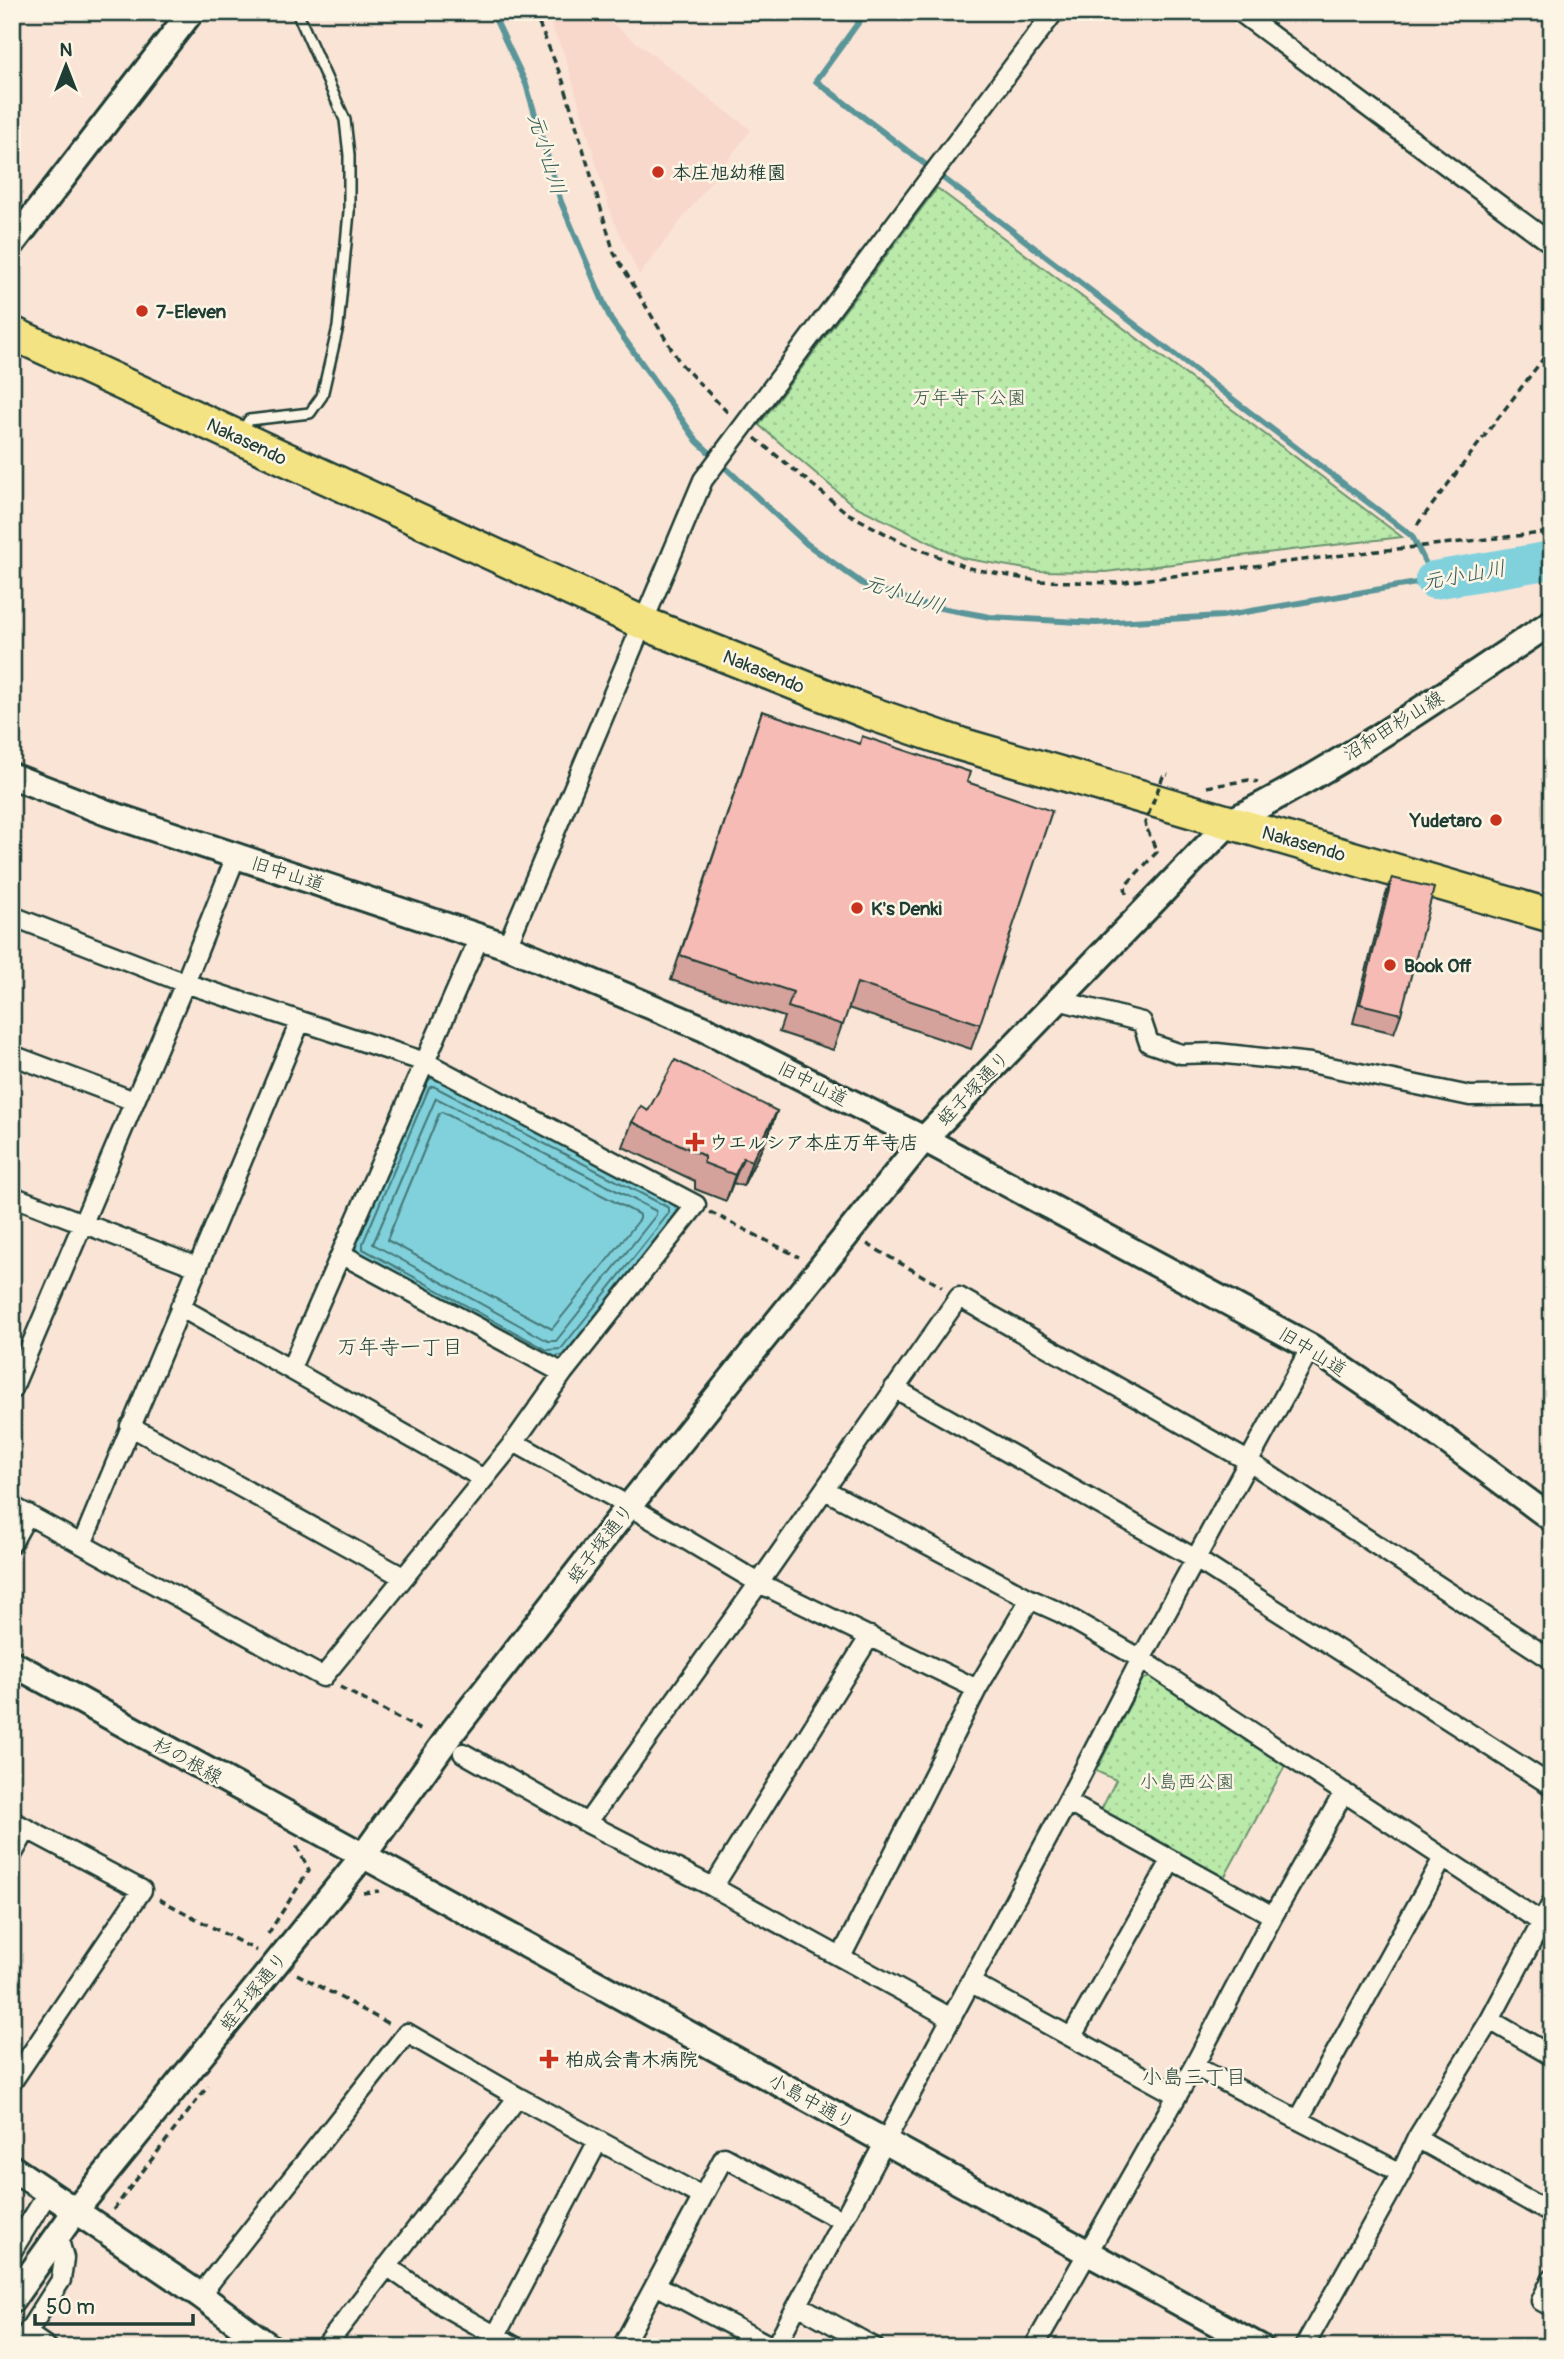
<svg xmlns="http://www.w3.org/2000/svg" width="1564" height="2359" viewBox="0 0 1564 2359" font-family="Pangolin,'Klee One',sans-serif">
<defs>
<pattern id="park-dots" width="8" height="8" patternUnits="userSpaceOnUse" patternTransform="scale(1.75)"><rect width="8" height="8" fill="#baeaaa"/><path d="M2 2h.1M6 6h.1" fill="none" stroke="#9fca93" stroke-width="1.8" stroke-linecap="round"/></pattern>
</defs>
<rect width="100%" height="100%" fill="#fae4d6"/>
<filter id="ink" filterUnits="userSpaceOnUse"><feTurbulence type="fractalNoise" baseFrequency=".0143" numOctaves="2"/><feDisplacementMap in="SourceGraphic" scale="14" xChannelSelector="R" yChannelSelector="G"/><feConvolveMatrix kernelMatrix="1 2 1 2 8 2 1 2 1" color-interpolation-filters="sRGB"/></filter>
<g filter="url(#ink)">
<path fill="#f9d8cc" d="M 545,12 L 597,12 L 751,130 L 639,275 L 611,214 L 565,56 Z"/>
<path fill="url(#park-dots)" stroke="#6c946f" stroke-width="2" d="M 937,188 L 1402,537 L 1105,572 L 1038,571 L 962,558 L 853,505 L 759,425 Z
M 1157,1676 L 1285,1766 L 1224,1878 L 1101,1810 L 1116,1780 L 1096,1771 L 1143,1679 Z"/>
<path fill="#81d1dc" stroke="#5a9699" stroke-width="2" d="M 434,1078 L 674,1203 L 678,1213 L 565,1355 L 547,1358 L 356,1253 L 356,1242 L 424,1081 Z"/>
<g fill="none" stroke-linecap="round" stroke-linejoin="round">
<path stroke="#467877" stroke-width="2" d="M 433,1086 L 669,1208 L 669,1213 L 561,1349 L 547,1350 L 363,1249 L 363,1243 L 429,1088 Z
M 436,1098 L 656,1211 L 656,1215 L 556,1341 L 548,1341 L 373,1244 Z
M 442,1112 L 640,1215 L 640,1219 L 552,1329 L 387,1240 L 439,1114 Z"/>
<path stroke="#5a9699" stroke-width="6" d="M 492,12 L 526,84 L 561,202 L 611,320 L 697,441 L 807,544 L 863,584 L 924,605 L 990,617 L 1096,623 L 1222,616 L 1434,580 L 1412,536 L 816,81 L 866,12"/>
<path stroke="#81d1dc" stroke-width="38" d="M 1434,580 L 1552,560"/>
<defs>
<path id="lane" d="M 241,433 L 249,420 L 310,413 L 322,396 L 338,327 L 349,212 L 349,155 L 345,120 L 297,12"/>
<path id="street" d="M 1240,12 L 1552,244
M 12,916 L 185,983 L 425,1062 L 696,1205 L 563,1373 L 514,1442 L 323,1677 L 12,1506
M 507,946 L 703,480 L 1054,12
M 1058,1000 L 1142,1022 L 1149,1043 L 1181,1054 L 1217,1053 L 1311,1063 L 1470,1096 L 1545,1095
M 12,1055 L 134,1101
M 12,1196 L 197,1267
M 341,1254 L 563,1373
M 180,1307 L 484,1479
M 291,1368 L 480,936
M 894,1388 L 1196,1559 L 1552,1786
M 12,1390 L 185,983 L 236,856
M 130,1426 L 403,1577
M 514,1442 L 629,1506 L 759,1583 L 977,1689
M 825,1490 L 1030,1599 L 1061,1613 L 1141,1659 L 1541,1922
M 12,1543 L 28,1514
M 82,1544 L 300,1022
M 463,1753 L 587,1823 L 713,1887 L 951,2018
M 1067,1802 L 1273,1916
M 12,1821 L 142,1890 L 12,2082
M 587,1823 L 759,1583 L 959,1297 L 1248,1461 L 1552,1660
M 12,1855 L 27,1829
M 713,1887 L 870,1636
M 841,1957 L 977,1689 L 1030,1599
M 970,1982 L 1177,2095
M 1490,2020 L 1552,2056
M 1072,2036 L 1171,1861
M 1194,2066 L 1401,2173
M 1299,2119 L 1443,1858
M 1417,2138 L 1552,2214
M 12,2251 L 49,2191
M 387,2266 L 445,2307 L 516,2347
M 1552,2278 L 1541,2301 L 1552,2307
M 656,2285 L 772,2347
M 200,2295 L 407,2033 L 518,2097 L 701,2196
M 798,2305 L 874,2347
M 27,2333 L 47,2347
M 496,2335 L 598,2141
M 18,2347 L 61,2280 L 64,2258 L 58,2237
M 325,2347 L 518,2097
M 622,2347 L 724,2157 L 841,2220
M 775,2347 L 1067,1802 L 1141,1659 L 1311,1347
M 1034,2347 L 1194,2066 L 1273,1916 L 1344,1792
M 1304,2347 L 1401,2173 L 1417,2138 L 1490,2020 L 1552,1903"/>
<path id="secondary" d="M 12,244 L 191,12
M 12,776 L 110,814 L 507,946 L 705,1029 L 924,1139 L 1311,1347 L 1413,1416 L 1552,1519
M 12,1663 L 1260,2347
M 12,2168 L 200,2295 L 270,2347
M 12,2300 L 76,2210 L 363,1856 L 450,1735 L 629,1506 L 924,1139 L 1231,821 C 1343,765 1447,692 1552,622"/>
<path id="highway" d="M 12,333 L 643,623 L 867,712 L 960,744 L 1552,916"/>
</defs>
<use href="#lane" stroke="#1f3d34" stroke-width="14"/>
<use href="#street" stroke="#1f3d34" stroke-width="23"/>
<use href="#secondary" stroke="#1f3d34" stroke-width="30"/>
<use href="#highway" stroke="#1f3d34" stroke-width="37"/>
<path stroke="#1f3d34" stroke-width="3.5" stroke-dasharray="7 5" stroke-linecap="butt" d="M 534,12 L 563,81 L 614,253 L 680,363 L 729,414
M 755,438 L 847,513 L 905,544 L 969,568 L 1036,581 L 1116,583 L 1360,553 L 1552,532
M 1417,525 L 1552,347
M 1207,787 L 1249,780 L 1258,782
M 1126,894 L 1125,886 L 1157,852 L 1146,827
M 710,1212 L 799,1257
M 867,1244 L 942,1287
M 340,1687 L 424,1732
M 363,1893 L 379,1891
M 159,1899 L 257,1951
M 268,1934 L 309,1870 L 296,1845
M 297,1974 L 389,2024
M 113,2210 L 208,2086"/>
<use href="#lane" stroke="#fcf5e5" stroke-width="9"/>
<use href="#street" stroke="#fcf5e5" stroke-width="18"/>
<use href="#secondary" stroke="#fcf5e5" stroke-width="24"/>
<use href="#highway" stroke="#f4e382" stroke-width="32"/>
<path stroke="#1f3d34" stroke-width="3.5" stroke-dasharray="7 5" stroke-linecap="butt" d="M 1146,827 L 1145,823 L 1164,774 L 1168,775"/>
</g>
<path fill="#d4a19b" stroke="#1f3d34" stroke-width="2" d="M 762,711 L 967,782 L 980,1024 L 971,1049 L 848,1008 L 833,1050 L 779,1032 L 784,1017 L 671,980 Z
M 1392,878 L 1401,1014 L 1394,1033 L 1353,1023 L 1385,897 Z
M 648,1111 L 777,1111 L 768,1136 L 743,1186 L 733,1183 L 726,1201 L 695,1189 L 695,1181 L 623,1147 L 632,1122 Z"/>
<path fill="#ac837e" stroke="#1f3d34" stroke-width="2" d="M 777,1111 L 768,1136 L 743,1186 L 752,1161 Z
M 743,1158 L 733,1183 L 726,1201 L 735,1175 Z"/>
<path fill="#f6bbb4" stroke="#1f3d34" stroke-width="2" d="M 762,711 L 860,744 L 862,736 L 970,772 L 967,782 L 1052,811 L 980,1024 L 857,983 L 843,1025 L 788,1007 L 793,992 L 680,955 Z
M 1392,878 L 1434,888 L 1401,1014 L 1360,1004 Z
M 675,1060 L 777,1111 L 752,1161 L 743,1158 L 735,1175 L 704,1163 L 704,1156 L 632,1122 L 641,1106 L 648,1111 Z"/>
</g>
<g fill="#c8321e" stroke="#fcf5e5" stroke-width="2.5">
<circle cx="658" cy="172" r="7"/>
<circle cx="142" cy="311" r="7"/>
<circle cx="1496" cy="820" r="7"/>
<circle cx="857" cy="908" r="7"/>
<circle cx="1390" cy="965" r="7"/>
<path d="M691.5 1131.5h7v7h7v7h-7v7h-7v-7h-7v-7h7z"/>
<path d="M545.5 2048.5h7v7h7v7h-7v7h-7v-7h-7v-7h7z"/>
</g>
<g text-anchor="middle" stroke-width="5" stroke-linejoin="round" paint-order="stroke">
<g font-size="19" font-weight="bold" fill="#1f3d34" stroke="#fcf5e5" text-anchor="start">
<text x="672" y="179">本庄旭幼稚園</text>
<text x="156" y="318">7-Eleven</text>
<text x="1482" y="827" text-anchor="end">Yudetaro</text>
<text x="871" y="915">K's Denki</text>
<text x="1404" y="972">Book Off</text>
<text x="709" y="1149">ウエルシア本庄万年寺店</text>
<text x="565" y="2066">柏成会青木病院</text>
</g>
<g font-size="19" fill="#365746" stroke="#fcf5e5">
<text x="969" y="404">万年寺下公園</text>
<text x="1187" y="1788">小島西公園</text>
</g>
<g font-size="19" fill="#1f3d34" stroke="#fcf5e5">
<text transform="translate(247 441) rotate(25)" y="7">Nakasendo</text>
<text transform="translate(764 671) rotate(22)" y="7">Nakasendo</text>
<text transform="translate(1393 725) rotate(-32)" y="7">沼和田杉山線</text>
<text transform="translate(1304 843) rotate(16)" y="7">Nakasendo</text>
<text transform="translate(288 873) rotate(18)" y="7">旧中山道</text>
<text transform="translate(813 1083) rotate(27)" y="7">旧中山道</text>
<text transform="translate(973 1088) rotate(-46)" y="7">蛭子塚通り</text>
<text transform="translate(1313 1351) rotate(32)" y="7">旧中山道</text>
<text transform="translate(600 1543) rotate(-52)" y="7">蛭子塚通り</text>
<text transform="translate(188 1760) rotate(29)" y="7">杉の根線</text>
<text transform="translate(253 1991) rotate(-51)" y="7">蛭子塚通り</text>
<text transform="translate(812 2101) rotate(29)" y="7">小島中通り</text>
</g>
<g font-size="21" font-style="italic" fill="#335b56" stroke="#fcf5e5">
<text transform="translate(547 154) rotate(73)" y="7">元小山川</text>
<text transform="translate(1464 575) rotate(-10)" y="7">元小山川</text>
<text transform="translate(904 594) rotate(18)" y="7">元小山川</text>
</g>
<g font-size="21" fill="#1f3d34" stroke="#fcf5e5">
<text x="400" y="1354">万年寺一丁目</text>
<text x="1194" y="2084">小島三丁目</text>
</g>
</g>
<rect width="1564" height="2359" fill="none" stroke="#fcf5e5" stroke-width="42"/>
<rect x="21" y="21" width="1522" height="2317" fill="none" stroke="#1f3d34" stroke-width="2.5" filter="url(#ink)"/>
<g transform="translate(66 66)" stroke="#fcf5e5" stroke-width="5" paint-order="stroke">
<path d="M0-5L12 26L0 18L-12 26Z" fill="#1f3d34"/>
<text y="-10" font-size="19" font-weight="bold" text-anchor="middle" fill="#1f3d34">N</text>
</g>
<path d="M35 2314v10h158v-10" fill="none" stroke="#1f3d34" stroke-width="3.5"/>
<text x="46" y="2314" font-size="21" fill="#1f3d34" stroke="#fcf5e5" stroke-width="5" paint-order="stroke">50 m</text>
</svg>
